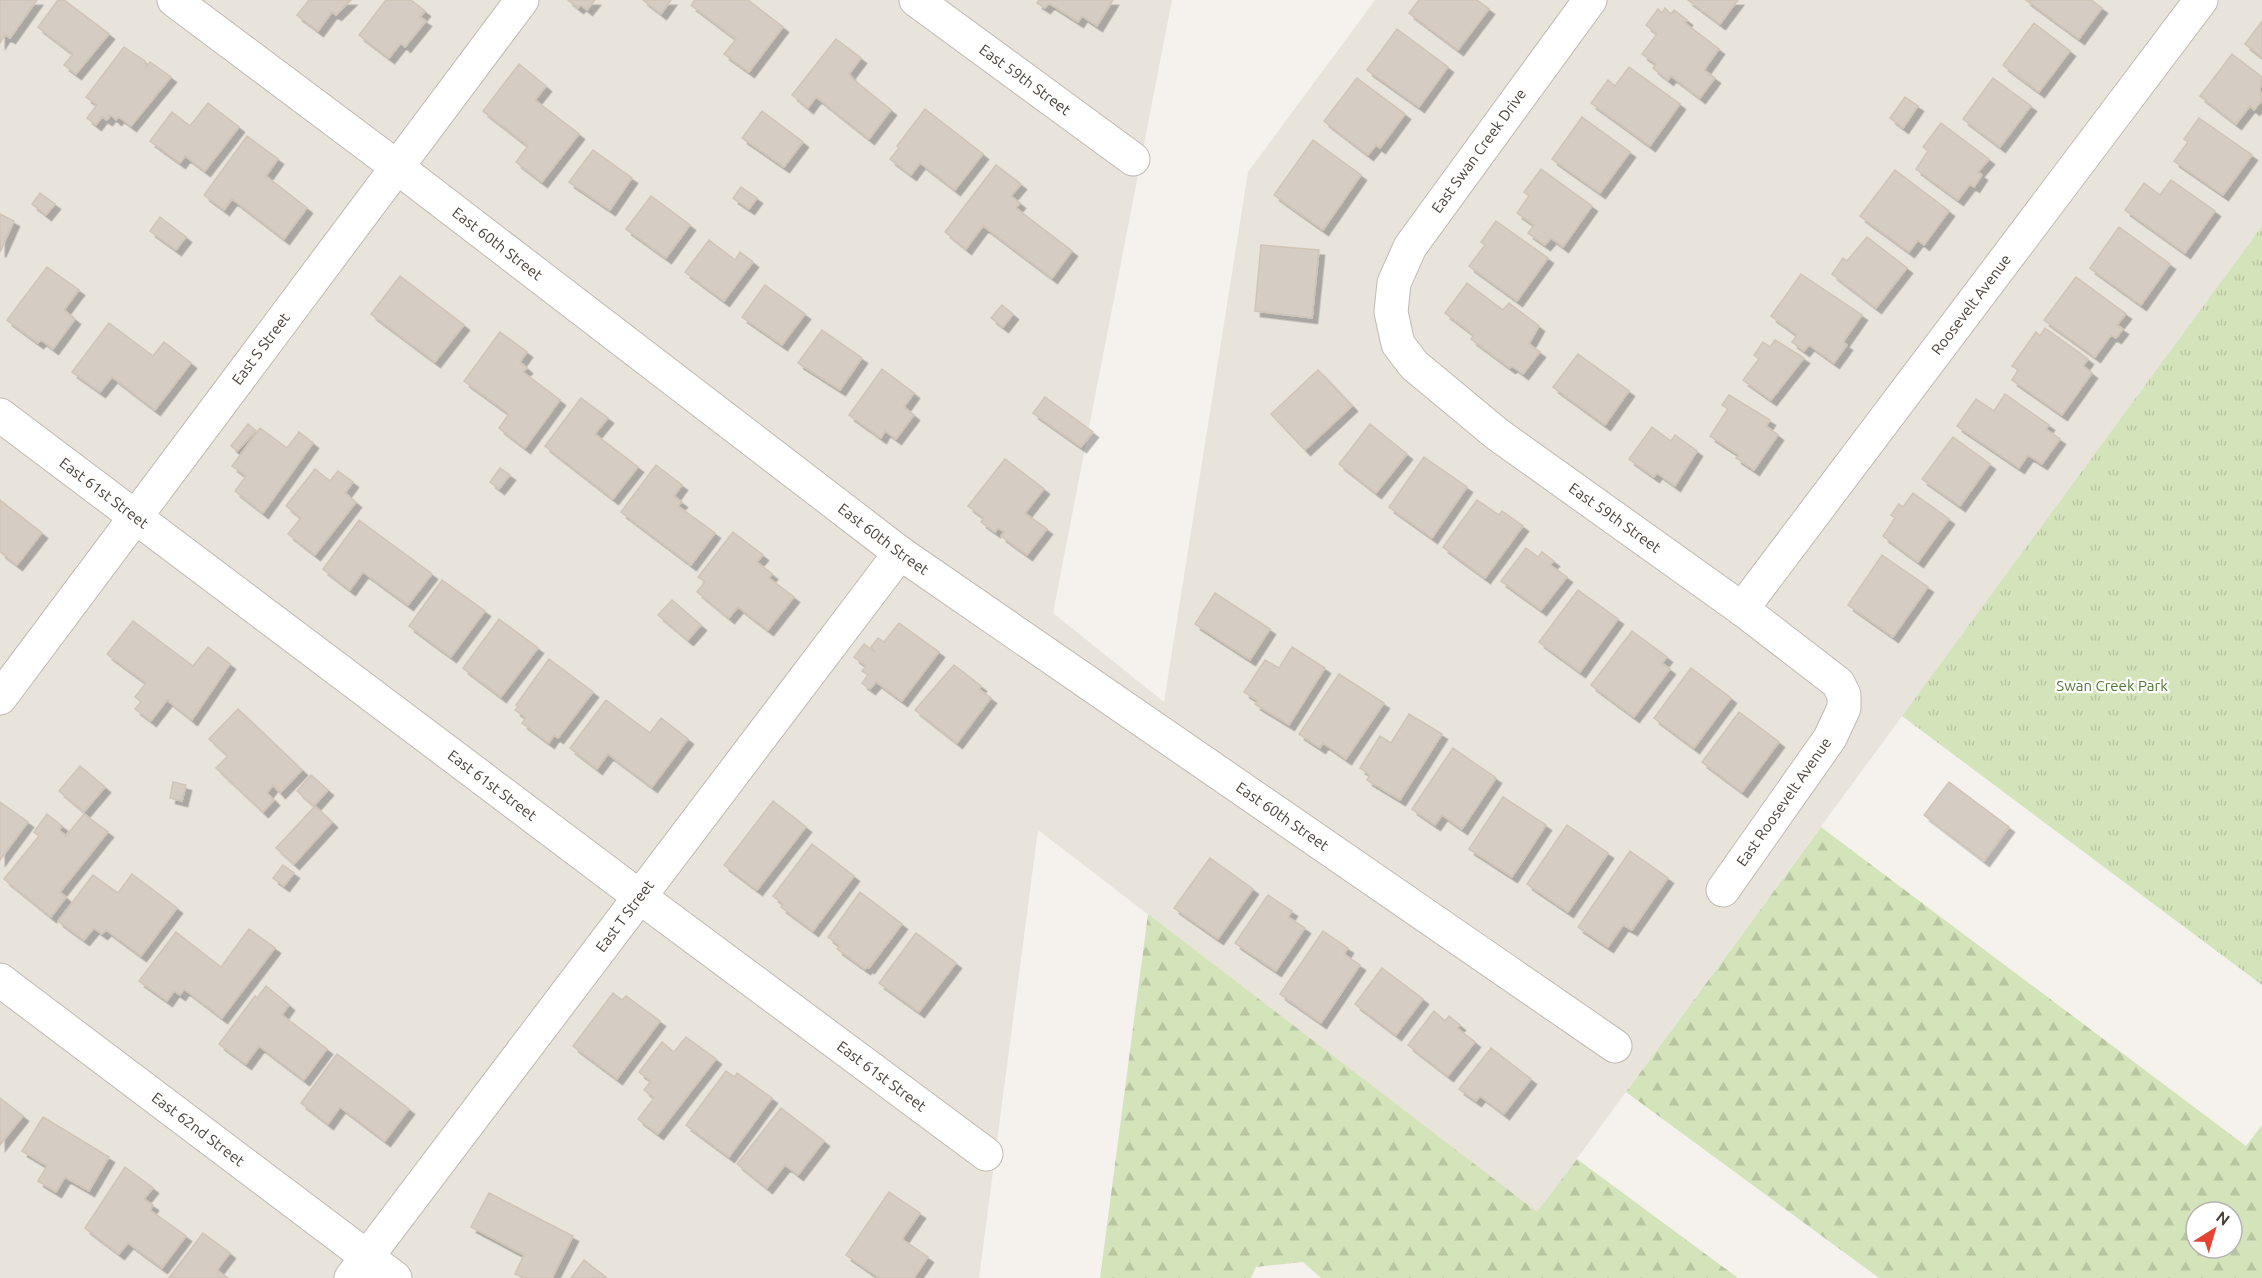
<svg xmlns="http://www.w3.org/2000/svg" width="2262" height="1278" viewBox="0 0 2262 1278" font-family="Ubuntu,sans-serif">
<defs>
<pattern id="forest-firs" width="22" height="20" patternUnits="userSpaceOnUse" patternTransform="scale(1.5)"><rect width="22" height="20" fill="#d4e4ba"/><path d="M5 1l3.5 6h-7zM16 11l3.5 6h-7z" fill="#b8c5a1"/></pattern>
<pattern id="park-tufts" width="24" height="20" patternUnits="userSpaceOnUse" patternTransform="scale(1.5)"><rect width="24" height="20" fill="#d4e4ba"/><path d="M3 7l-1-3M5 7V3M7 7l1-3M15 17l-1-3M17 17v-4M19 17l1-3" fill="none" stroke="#b8c5a1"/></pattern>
<filter id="shadow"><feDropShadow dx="5.5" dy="5.5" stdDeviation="0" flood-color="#0004"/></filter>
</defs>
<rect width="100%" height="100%" fill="#f5f2ed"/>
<path fill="#e8e3db" d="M 0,0 L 1172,0 L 1053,613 L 1164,702 L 1248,172 L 1375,0 L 2262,0 L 2262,226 L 1537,1213 L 1038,830 L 979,1278 L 0,1278 Z"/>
<path fill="url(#forest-firs)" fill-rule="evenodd" d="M 1821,827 L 2246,1146 L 2262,1125 L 2262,1278 L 1879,1278 L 1626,1092 ZM 2196,1212 L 2232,1212 L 2232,1248 L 2196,1248 Z
M 1148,914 L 1537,1212 L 1577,1159 L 1738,1278 L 1321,1278 L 1303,1262 L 1256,1267 L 1251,1278 L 1100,1278 Z"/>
<path fill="url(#park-tufts)" d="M 2262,226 L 2262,985 L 1902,716 Z"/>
<path fill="#d5cdc3" stroke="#d0c4b7" stroke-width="1.5" filter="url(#shadow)" d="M 0,0 L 37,0 L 10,38 L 5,35 L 0,43 Z
M 58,0 L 64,0 L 109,34 L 76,74 L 64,65 L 73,54 L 38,27 Z
M 309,0 L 351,0 L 336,15 L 332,12 L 318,31 L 297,15 Z
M 386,0 L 411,0 L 425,11 L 420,17 L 426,21 L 405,47 L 401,43 L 389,58 L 359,35 Z
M 568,0 L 595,0 L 587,10 L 581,5 L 578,8 Z
M 643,0 L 671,0 L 661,14 Z
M 695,0 L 748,0 L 783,27 L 749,72 L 724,54 L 736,39 L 691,5 Z
M 1039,0 L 1113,0 L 1097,26 L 1082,16 L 1078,22 L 1049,3 L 1045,8 L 1037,3 Z
M 1419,0 L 1477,0 L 1489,9 L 1458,50 L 1409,13 Z
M 1688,0 L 1738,0 L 1720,24 Z
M 2026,0 L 2091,0 L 2102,8 L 2079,39 Z
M 1665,8 L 1671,14 L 1674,10 L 1687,20 L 1685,23 L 1719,49 L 1704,70 L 1715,78 L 1700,98 L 1671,76 L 1668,80 L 1653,68 L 1656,64 L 1642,54 L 1657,34 L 1646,25 L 1658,9 L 1662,13 Z
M 2262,21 L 2262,57 L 2245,44 Z
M 2034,23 L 2070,51 L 2039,92 L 2003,65 Z
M 1397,29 L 1448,67 L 1419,107 L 1367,70 Z
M 836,39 L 861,58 L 849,74 L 854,80 L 891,110 L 869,139 L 816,97 L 808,108 L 792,95 Z
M 124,47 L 145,61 L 147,66 L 150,62 L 171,77 L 131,126 L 119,117 L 116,120 L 111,115 L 107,120 L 102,117 L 96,125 L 87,118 L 97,105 L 86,97 Z
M 2232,54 L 2262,77 L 2260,90 L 2262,100 L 2254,110 L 2250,106 L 2236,124 L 2200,96 Z
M 519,64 L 546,86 L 535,100 L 579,134 L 542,182 L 516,162 L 528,146 L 483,111 Z
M 1629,67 L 1680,104 L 1650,146 L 1591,103 L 1608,80 L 1615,86 Z
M 1357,78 L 1405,114 L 1380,148 L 1376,145 L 1368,155 L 1324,121 Z
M 1993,78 L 2031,106 L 2000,147 L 1963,119 Z
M 1905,97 L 1918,106 L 1903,128 L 1890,118 Z
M 208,103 L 239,127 L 205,171 L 185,156 L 180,163 L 150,141 L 172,112 L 190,126 Z
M 925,109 L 983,154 L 955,190 L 920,163 L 911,175 L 890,159 L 899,148 L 897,146 Z
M 762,111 L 803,142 L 784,167 L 742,138 Z
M 1582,117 L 1630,152 L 1600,193 L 1552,159 Z
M 2199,118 L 2252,155 L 2223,195 L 2174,161 L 2188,142 L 2184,139 Z
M 1941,123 L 1989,159 L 1978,172 L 1982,175 L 1974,187 L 1970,184 L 1958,200 L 1916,169 L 1928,151 L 1923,147 Z
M 247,136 L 278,159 L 266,176 L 307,208 L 284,239 L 232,199 L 224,210 L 204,195 Z
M 1313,140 L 1361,175 L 1323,230 L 1274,195 Z
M 593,150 L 632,178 L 610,210 L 569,182 Z
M 996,165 L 1021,184 L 1011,196 L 1020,203 L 1016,208 L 1072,251 L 1052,278 L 983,226 L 966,249 L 945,232 Z
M 1541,169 L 1592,206 L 1563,247 L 1551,238 L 1545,245 L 1528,233 L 1534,225 L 1517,213 L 1529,196 L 1524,192 Z
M 1895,170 L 1949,211 L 1924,245 L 1918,240 L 1909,252 L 1860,216 Z
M 2171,180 L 2215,211 L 2185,253 L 2125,210 L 2144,183 L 2160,195 Z
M 741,187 L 757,198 L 749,209 L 733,198 Z
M 40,193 L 55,204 L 46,215 L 32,204 Z
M 651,196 L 690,225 L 666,258 L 626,229 Z
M 0,214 L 14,221 L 0,252 Z
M 160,217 L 186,237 L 176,250 L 150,231 Z
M 1496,221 L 1548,258 L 1517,301 L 1469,266 L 1485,245 L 1481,242 Z
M 2119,227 L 2170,264 L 2141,305 L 2090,268 Z
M 1867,237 L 1907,268 L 1876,308 L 1832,274 L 1843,258 L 1847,261 Z
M 709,240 L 735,260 L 740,252 L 753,262 L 724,301 L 685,272 Z
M 1261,245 L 1319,250 L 1312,318 L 1255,311 Z
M 47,267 L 79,290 L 64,310 L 75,319 L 53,349 L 41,340 L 38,343 L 7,320 Z
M 1801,274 L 1862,315 L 1843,342 L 1847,345 L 1834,363 L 1809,345 L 1804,351 L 1792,342 L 1797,335 L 1771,316 Z
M 400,276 L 464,325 L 435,362 L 371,314 Z
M 2076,277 L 2126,314 L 2117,325 L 2123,329 L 2116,338 L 2111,335 L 2095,357 L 2044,320 Z
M 1467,283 L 1503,310 L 1509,303 L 1539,326 L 1529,344 L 1540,352 L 1523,374 L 1512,366 L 1510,368 L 1471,339 L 1474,335 L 1445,313 Z
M 765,285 L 805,314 L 782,345 L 742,317 Z
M 1002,305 L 1013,314 L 1003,327 L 991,318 Z
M 109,323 L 153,356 L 164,342 L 191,363 L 155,410 L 112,377 L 100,392 L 72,372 Z
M 2045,328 L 2088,359 L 2083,366 L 2092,373 L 2062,415 L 2012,380 L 2018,370 L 2012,366 L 2036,332 L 2040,336 Z
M 822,330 L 862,358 L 840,390 L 798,363 Z
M 500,332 L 527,352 L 520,362 L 527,368 L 523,372 L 560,400 L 525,448 L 499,428 L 509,414 L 464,381 Z
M 1775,340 L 1804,358 L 1771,400 L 1743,380 L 1759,359 L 1754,355 L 1763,342 L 1770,347 Z
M 1578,354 L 1629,391 L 1605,425 L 1553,387 Z
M 882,369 L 914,393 L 904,407 L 914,415 L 896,439 L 885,431 L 881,438 L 849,415 Z
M 1318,370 L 1352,406 L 1305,450 L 1271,414 Z
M 2005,394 L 2049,425 L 2046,429 L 2060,439 L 2042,464 L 2028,455 L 2019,468 L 1957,426 L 1976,399 L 1994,411 Z
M 1729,395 L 1770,420 L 1766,426 L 1778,435 L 1754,470 L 1736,458 L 1739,455 L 1710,436 L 1728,409 L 1722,405 Z
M 1045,397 L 1093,432 L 1081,447 L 1033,413 Z
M 581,398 L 608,418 L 595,434 L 638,467 L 613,499 L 545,446 Z
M 248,424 L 256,431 L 237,451 L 231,446 Z
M 1370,424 L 1407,454 L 1376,493 L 1339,464 Z
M 1652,427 L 1671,441 L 1675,435 L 1697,451 L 1675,486 L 1657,473 L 1654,477 L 1629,459 Z
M 260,428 L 287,448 L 299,432 L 313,443 L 263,513 L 235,491 L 246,476 L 232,466 Z
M 1953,437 L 1990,464 L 1960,506 L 1922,479 Z
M 1424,457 L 1467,487 L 1432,538 L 1389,507 Z
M 1005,459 L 1044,489 L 1025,513 L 1047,529 L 1027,555 L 1001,536 L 1004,532 L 998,528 L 995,532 L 981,522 L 984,518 L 968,506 Z
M 656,465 L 682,485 L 674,496 L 682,502 L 678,506 L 715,533 L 691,565 L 621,512 Z
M 500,468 L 510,475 L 499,489 L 490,482 Z
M 315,469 L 330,481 L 338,471 L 353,482 L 345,493 L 356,502 L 315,555 L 288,534 L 301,518 L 286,506 Z
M 1913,493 L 1949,519 L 1918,562 L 1883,536 L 1895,518 L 1891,515 L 1899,504 L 1903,507 Z
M 0,500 L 42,533 L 17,565 L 0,552 Z
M 1477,500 L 1499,515 L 1502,511 L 1523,526 L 1485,578 L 1443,547 Z
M 359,520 L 432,574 L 408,605 L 363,572 L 350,590 L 323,569 Z
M 733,532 L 763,555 L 757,562 L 772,574 L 769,578 L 794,597 L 768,630 L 738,607 L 729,618 L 697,592 L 705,582 L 698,577 Z
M 1526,548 L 1538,557 L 1542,552 L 1554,561 L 1550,565 L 1567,577 L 1541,610 L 1501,581 Z
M 1882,555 L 1928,587 L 1893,637 L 1848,605 Z
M 442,580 L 485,611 L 451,657 L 409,626 Z
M 1578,590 L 1618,619 L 1580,672 L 1539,642 Z
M 1215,593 L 1270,629 L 1250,660 L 1195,624 Z
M 672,600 L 701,625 L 688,640 L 658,615 Z
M 499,619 L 538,648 L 501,697 L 463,668 Z
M 133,621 L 193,666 L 208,647 L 230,664 L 192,720 L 167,700 L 151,721 L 135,709 L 141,702 L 135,697 L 146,683 L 107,654 Z
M 899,623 L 939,652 L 902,701 L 876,682 L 870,689 L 862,683 L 868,675 L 862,671 L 866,666 L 854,657 L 864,644 L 876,653 L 871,647 L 878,638 L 884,642 Z
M 1632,631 L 1667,657 L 1662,663 L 1670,669 L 1634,717 L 1591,685 Z
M 1292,647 L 1325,668 L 1289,725 L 1255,704 L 1258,701 L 1244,692 L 1265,660 L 1279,668 Z
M 549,659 L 593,692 L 558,738 L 554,735 L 549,743 L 522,723 L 526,718 L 515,710 L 518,707 L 516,705 Z
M 954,665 L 981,686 L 979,689 L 991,698 L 957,743 L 915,710 Z
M 1691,668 L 1731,698 L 1694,748 L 1654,718 Z
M 1339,674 L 1384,703 L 1346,759 L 1323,743 L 1320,748 L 1299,734 Z
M 606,700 L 650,733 L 661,718 L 688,739 L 652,787 L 608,754 L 597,769 L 570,748 Z
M 238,709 L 302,770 L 280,793 L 273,785 L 267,793 L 274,800 L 263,812 L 216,768 L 228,756 L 209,739 Z
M 1739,712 L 1779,742 L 1742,792 L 1702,762 Z
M 1409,714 L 1442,734 L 1400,800 L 1367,780 L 1370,775 L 1360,768 L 1380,736 L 1391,743 Z
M 1453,748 L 1496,778 L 1462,829 L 1442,815 L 1435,825 L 1412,809 Z
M 80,766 L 105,787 L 84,812 L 59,791 Z
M 311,775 L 328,790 L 314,806 L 297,791 Z
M 173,782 L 186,785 L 182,801 L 170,798 Z
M 1949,782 L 2009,827 L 1984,861 L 1924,815 Z
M 1503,797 L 1546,825 L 1512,877 L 1469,849 Z
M 773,801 L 806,827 L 757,890 L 724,865 Z
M 0,802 L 28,822 L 0,860 Z
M 315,806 L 332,822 L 294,864 L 276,848 Z
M 47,814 L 62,826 L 59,830 L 66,836 L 84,814 L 108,832 L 60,892 L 66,897 L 51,917 L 4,879 L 39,836 L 34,832 Z
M 1567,825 L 1608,853 L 1568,912 L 1527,884 Z
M 812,844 L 854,876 L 813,931 L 781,907 L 783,904 L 773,896 Z
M 1630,851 L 1668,878 L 1632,930 L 1623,925 L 1608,947 L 1578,927 Z
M 1210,858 L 1253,889 L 1218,939 L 1174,908 Z
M 283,865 L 294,873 L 284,886 L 273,878 Z
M 132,874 L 177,908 L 141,956 L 106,930 L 102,934 L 94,928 L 84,940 L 58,921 L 93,875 L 118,893 Z
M 860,892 L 902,924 L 869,968 L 867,967 L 865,969 L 837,949 L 840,946 L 828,937 Z
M 1268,895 L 1292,911 L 1288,917 L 1305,928 L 1276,971 L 1235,943 Z
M 249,929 L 275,948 L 222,1018 L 184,989 L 180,995 L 174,991 L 167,1001 L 139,981 L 176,932 L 221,967 Z
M 1323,931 L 1348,948 L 1344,954 L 1360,965 L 1321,1023 L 1280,994 Z
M 916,933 L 956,963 L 919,1012 L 879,983 Z
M 1382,968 L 1423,999 L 1396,1035 L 1355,1004 Z
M 266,986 L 289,1005 L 282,1015 L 327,1049 L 304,1080 L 259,1046 L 246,1064 L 219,1044 L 255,996 L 257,998 Z
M 613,993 L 622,1000 L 626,996 L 660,1021 L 617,1079 L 573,1046 Z
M 1434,1011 L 1445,1021 L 1449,1016 L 1460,1025 L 1457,1028 L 1475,1042 L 1448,1076 L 1408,1045 Z
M 686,1037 L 716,1059 L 658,1134 L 638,1119 L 654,1098 L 644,1090 L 651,1081 L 639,1072 L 662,1042 L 674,1052 Z
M 1491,1048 L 1531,1079 L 1504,1114 L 1480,1096 L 1476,1101 L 1459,1089 Z
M 337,1054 L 409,1109 L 385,1141 L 340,1107 L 328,1124 L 301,1103 Z
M 726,1071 L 735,1077 L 737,1073 L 772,1098 L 729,1157 L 686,1125 Z
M 0,1098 L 23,1116 L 0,1145 Z
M 781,1108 L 824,1141 L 798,1175 L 785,1165 L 767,1188 L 737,1164 Z
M 43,1117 L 109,1157 L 89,1191 L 65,1177 L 56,1192 L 38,1181 L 47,1166 L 22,1151 Z
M 125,1167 L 153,1188 L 144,1199 L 153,1205 L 150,1210 L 186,1236 L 162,1268 L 128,1243 L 119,1254 L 85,1228 Z
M 889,1192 L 920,1213 L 902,1239 L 928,1257 L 914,1278 L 879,1278 L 846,1255 Z
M 489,1193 L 573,1236 L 552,1278 L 524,1278 L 515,1274 L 524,1255 L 471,1227 Z
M 203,1233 L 230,1253 L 217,1270 L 228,1278 L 169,1278 Z
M 584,1260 L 607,1278 L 571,1278 Z"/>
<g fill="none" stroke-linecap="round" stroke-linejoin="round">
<defs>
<g id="minor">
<path id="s1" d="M 174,0 L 397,167 L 900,553 L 1615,1046"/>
<path id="s2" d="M 916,0 L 1133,159"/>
<path id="s3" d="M 1590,0 L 1410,247 L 1394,283 L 1391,312 L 1398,344 L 1414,365 L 1497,434 L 1742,609 L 1838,683 L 1844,695 L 1844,708 L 1830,738 L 1723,890"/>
<path id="s4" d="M 0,415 L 640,897 L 986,1154"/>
<path id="s5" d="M 1742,609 L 2201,0"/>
<path id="s6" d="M 0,698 L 522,0"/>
<path id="s7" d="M 0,980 L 395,1278"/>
<path id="s8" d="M 351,1278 L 900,553"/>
</g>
</defs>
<use href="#minor" stroke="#c0b9b0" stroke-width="35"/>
<use href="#minor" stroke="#fff" stroke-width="33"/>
</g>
<g text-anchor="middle" stroke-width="4.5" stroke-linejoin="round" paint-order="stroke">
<g font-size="15" fill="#49423b" stroke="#fff">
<text dy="5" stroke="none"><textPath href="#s2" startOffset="135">East 59th Street</textPath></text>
<text transform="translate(1479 151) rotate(-54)" y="5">East Swan Creek Drive</text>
<text dy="5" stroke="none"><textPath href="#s1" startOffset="405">East 60th Street</textPath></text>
<text dy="5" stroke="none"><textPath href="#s5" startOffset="381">Roosevelt Avenue</textPath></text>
<text dy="5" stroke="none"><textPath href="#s6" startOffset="436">East S Street</textPath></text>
<text dy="5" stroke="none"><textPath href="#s4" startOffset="130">East 61st Street</textPath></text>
<text dy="5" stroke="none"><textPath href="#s3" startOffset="686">East 59th Street</textPath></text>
<text dy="5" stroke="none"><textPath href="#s1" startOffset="891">East 60th Street</textPath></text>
<text dy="5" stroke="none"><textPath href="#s4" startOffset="616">East 61st Street</textPath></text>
<text transform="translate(1784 802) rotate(-55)" y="5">East Roosevelt Avenue</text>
<text dy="5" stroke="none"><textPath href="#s1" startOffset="1377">East 60th Street</textPath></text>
<text dy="5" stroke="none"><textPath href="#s8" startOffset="454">East T Street</textPath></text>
<text dy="5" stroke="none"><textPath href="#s4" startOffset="1102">East 61st Street</textPath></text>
<text dy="5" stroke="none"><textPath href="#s7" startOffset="248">East 62nd Street</textPath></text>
</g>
<g font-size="15" fill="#517633" stroke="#fff">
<text x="2112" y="691">Swan Creek Park</text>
</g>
</g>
<g transform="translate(2214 1230) rotate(37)"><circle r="28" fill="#ffffff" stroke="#b6b3b1" stroke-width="1.5"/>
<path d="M0-4.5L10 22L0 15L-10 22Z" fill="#e54334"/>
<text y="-9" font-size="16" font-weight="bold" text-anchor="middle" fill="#49423b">N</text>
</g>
</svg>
